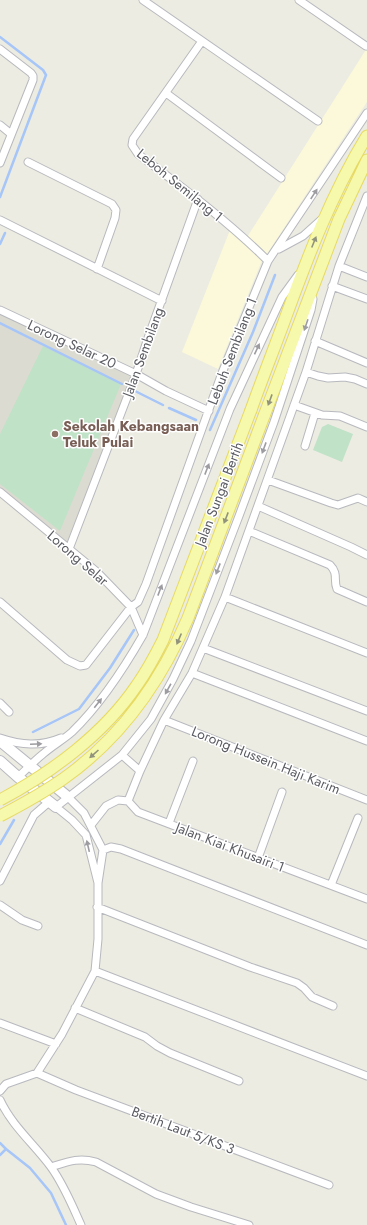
<svg xmlns="http://www.w3.org/2000/svg" width="367" height="1225" viewBox="0 0 367 1225" font-family="Jost,sans-serif">
<rect width="100%" height="100%" fill="#ecece2"/>
<path fill="#fbf9d9" d="M 367,48 L 367,102 L 261,263 L 218,369 L 182,352 L 230,230 L 244,242 Z"/>
<path fill="#dcdbd1" d="M 0,311 L 133,375 L 65,548 L 0,494 Z"/>
<path fill="#c0e2c7" d="M 43,346 L 121,384 L 60,531 L 0,484 L 0,434 Z
M 328,424 L 353,434 L 342,462 L 313,450 L 322,427 Z"/>
<g fill="none" stroke-linecap="round" stroke-linejoin="round">
<path stroke="#a6c5f8" stroke-width="2.5" d="M 0,37 L 43,70 L 46,75 L 0,197
M 0,244 L 5,233
M 0,323 L 122,384
M 133,390 L 163,405
M 169,408 L 196,420
M 210,430 L 253,332 L 275,275
M 33,732 L 79,709 L 110,668 L 134,630
M 0,844 L 14,820
M 0,1143 L 6,1149 L 0,1155
M 6,1149 L 30,1168 L 51,1193 L 66,1225"/>
<defs>
<path id="street" d="M 143,0 L 318,121
M 299,0 L 366,46
M 202,41 L 133,139 L 132,145 L 138,154 C 183,188 228,221 268,261
M 0,49 L 31,73 L 33,76 L 33,80 L 0,163
M 166,93 L 281,178
M 0,125 L 11,134
M 28,162 L 112,204 L 116,210 L 115,218 L 97,269
M 367,196 L 339,266 L 306,372 L 225,597 L 192,673 L 164,720 L 140,771 L 128,801 L 138,812 L 367,899
M 0,220 L 162,301
M 279,249 L 303,236 L 323,218
M 339,266 L 367,277
M 332,286 L 367,299
M 0,310 L 136,374 L 166,391 L 209,411
M 315,341 L 367,363
M 306,372 L 318,376 L 328,378 L 345,377 L 355,379 L 367,384
M 294,405 L 322,415 L 340,416 L 367,427
M 305,446 L 315,413
M 268,480 L 331,503 L 338,505 L 358,498 L 367,502
M 0,492 L 97,572 L 131,607 L 143,635
M 258,506 L 351,547 L 367,555
M 249,531 L 330,565 C 339,574 333,580 337,589 L 367,602
M 69,549 L 136,374 L 148,338 L 198,199
M 225,597 L 367,653
M 0,602 L 67,660 L 80,666 L 86,665 L 131,607 L 138,602 L 146,584 L 222,373 L 268,261 L 367,113
M 203,648 L 367,711
M 192,673 L 367,741
M 0,703 L 9,712
M 164,720 L 367,800
M 0,738 C 21,745 40,747 61,738
M 122,755 L 140,771
M 18,777 C 26,770 34,761 43,754 C 52,746 63,740 72,732 C 101,704 123,670 143,635 L 230,409 L 282,297 L 298,275
M 169,823 L 193,761
M 91,825 L 106,806 L 118,800 L 128,801
M 103,850 L 111,847 L 121,849 L 367,945
M 258,858 L 282,792
M 0,881 L 34,815 L 49,802
M 98,883 L 86,835 L 72,820 L 56,807 L 122,755 L 151,719 L 173,679 L 191,641 L 239,516 L 274,422 L 311,310 L 313,299
M 331,885 L 358,818
M 0,905 L 22,920 L 38,926
M 97,907 L 250,967 L 297,983 L 304,988 L 312,997 L 333,1006
M 95,971 L 367,1076
M 75,1008 L 145,1037 L 157,1046 L 170,1053 L 239,1081
M 0,1023 L 56,1044
M 37,1073 L 76,1090 L 329,1185
M 0,1091 L 6,1084 L 37,1073 L 62,1034 L 95,971 L 98,939 L 98,883 L 103,850 L 84,813 L 68,797
M 0,1100 C 12,1126 34,1144 51,1167 C 64,1185 72,1205 81,1225
M 51,1167 C 67,1162 78,1157 96,1162 L 156,1194 L 191,1207 L 249,1225"/>
<path id="secondary" d="M 0,741 L 68,797
M 0,761 L 18,777 L 56,807"/>
<path id="primary" d="M 251,410 C 262,379 274,349 285,319 C 308,256 332,193 367,136
M 264,416 L 339,219 L 367,160"/>
</defs>
<use href="#street" stroke="#b8b9be" stroke-width="9"/>
<use href="#secondary" stroke="#b8b9c0" stroke-width="12"/>
<use href="#primary" stroke="#e6da62" stroke-width="13"/>
<use href="#street" stroke="#fff" stroke-width="7"/>
<use href="#secondary" stroke="#fff" stroke-width="10"/>
<use href="#primary" stroke="#f6f8ab" stroke-width="11"/>
<defs>
<path id="primary-bridge" d="M 0,800 C 51,773 104,734 137,685 C 147,671 155,656 163,640 L 251,410
M 0,816 C 21,805 43,793 63,779 C 120,739 161,681 188,618 L 264,416"/>
</defs>
<use href="#primary-bridge" stroke="#e6da62" stroke-width="13" stroke-linecap="butt"/>
<use href="#primary-bridge" stroke="#f6f8ab" stroke-width="11"/>
</g>
<defs><path id="oneway-solid" d="M-6-.8H1V-3.2L6.5 0L1 3.2V.8H-6Z"/></defs>
<g fill="#9d9da1">
<use href="#oneway-solid" transform="translate(314 194) rotate(-57)"/>
<use href="#oneway-solid" transform="translate(306 325) rotate(109)"/>
<use href="#oneway-solid" transform="translate(257 349) rotate(-65)"/>
<use href="#oneway-solid" transform="translate(264 448) rotate(110)"/>
<use href="#oneway-solid" transform="translate(207 469) rotate(-69)"/>
<use href="#oneway-solid" transform="translate(218 569) rotate(111)"/>
<use href="#oneway-solid" transform="translate(160 590) rotate(-69)"/>
<use href="#oneway-solid" transform="translate(168 689) rotate(119)"/>
<use href="#oneway-solid" transform="translate(98 703) rotate(-52)"/>
<use href="#oneway-solid" transform="translate(36 744) rotate(-3)"/>
<use href="#oneway-solid" transform="translate(88 846) rotate(-103)"/>
</g>
<g fill="#91937c">
<use href="#oneway-solid" transform="translate(314 242) rotate(-68)"/>
<use href="#oneway-solid" transform="translate(270 400) rotate(110)"/>
<use href="#oneway-solid" transform="translate(226 518) rotate(111)"/>
<use href="#oneway-solid" transform="translate(179 639) rotate(113)"/>
<use href="#oneway-solid" transform="translate(94 754) rotate(138)"/>
</g>
<circle fill="#8d6e63" stroke="#fff" stroke-width="1.5" cx="55" cy="434" r="4"/>
<g text-anchor="middle" stroke-width="3" stroke-linejoin="round" paint-order="stroke">
<g font-size="14" fill="#5b5c62" stroke="#fff">
<text transform="translate(180 185) rotate(39)" y="5">Leboh Semilang 1</text>
<text transform="translate(72 344) rotate(25)" y="5">Lorong Selar 20</text>
<text transform="translate(232 351) rotate(-69)" y="5">Lebuh Sembilang 1</text>
<text transform="translate(143 352) rotate(-70)" y="5">Jalan Sembilang</text>
<text transform="translate(219 494) rotate(-69)" y="5">Jalan Sungai Bertih</text>
<text transform="translate(78 558) rotate(41)" y="5">Lorong Selar</text>
<text transform="translate(266 760) rotate(22)" y="5">Lorong Hussein Haji Karim</text>
<text transform="translate(230 847) rotate(21)" y="5">Jalan Kiai Khusairi 1</text>
<text transform="translate(183 1130) rotate(21)" y="5">Bertih Laut 5/KS 3</text>
</g>
<g font-size="14" font-weight="bold" fill="#785e54" stroke="#fff" text-anchor="start">
<text x="63" y="431">Sekolah Kebangsaan<tspan x="63" dy="16">Teluk Pulai</tspan></text>
</g>
</g>
</svg>
